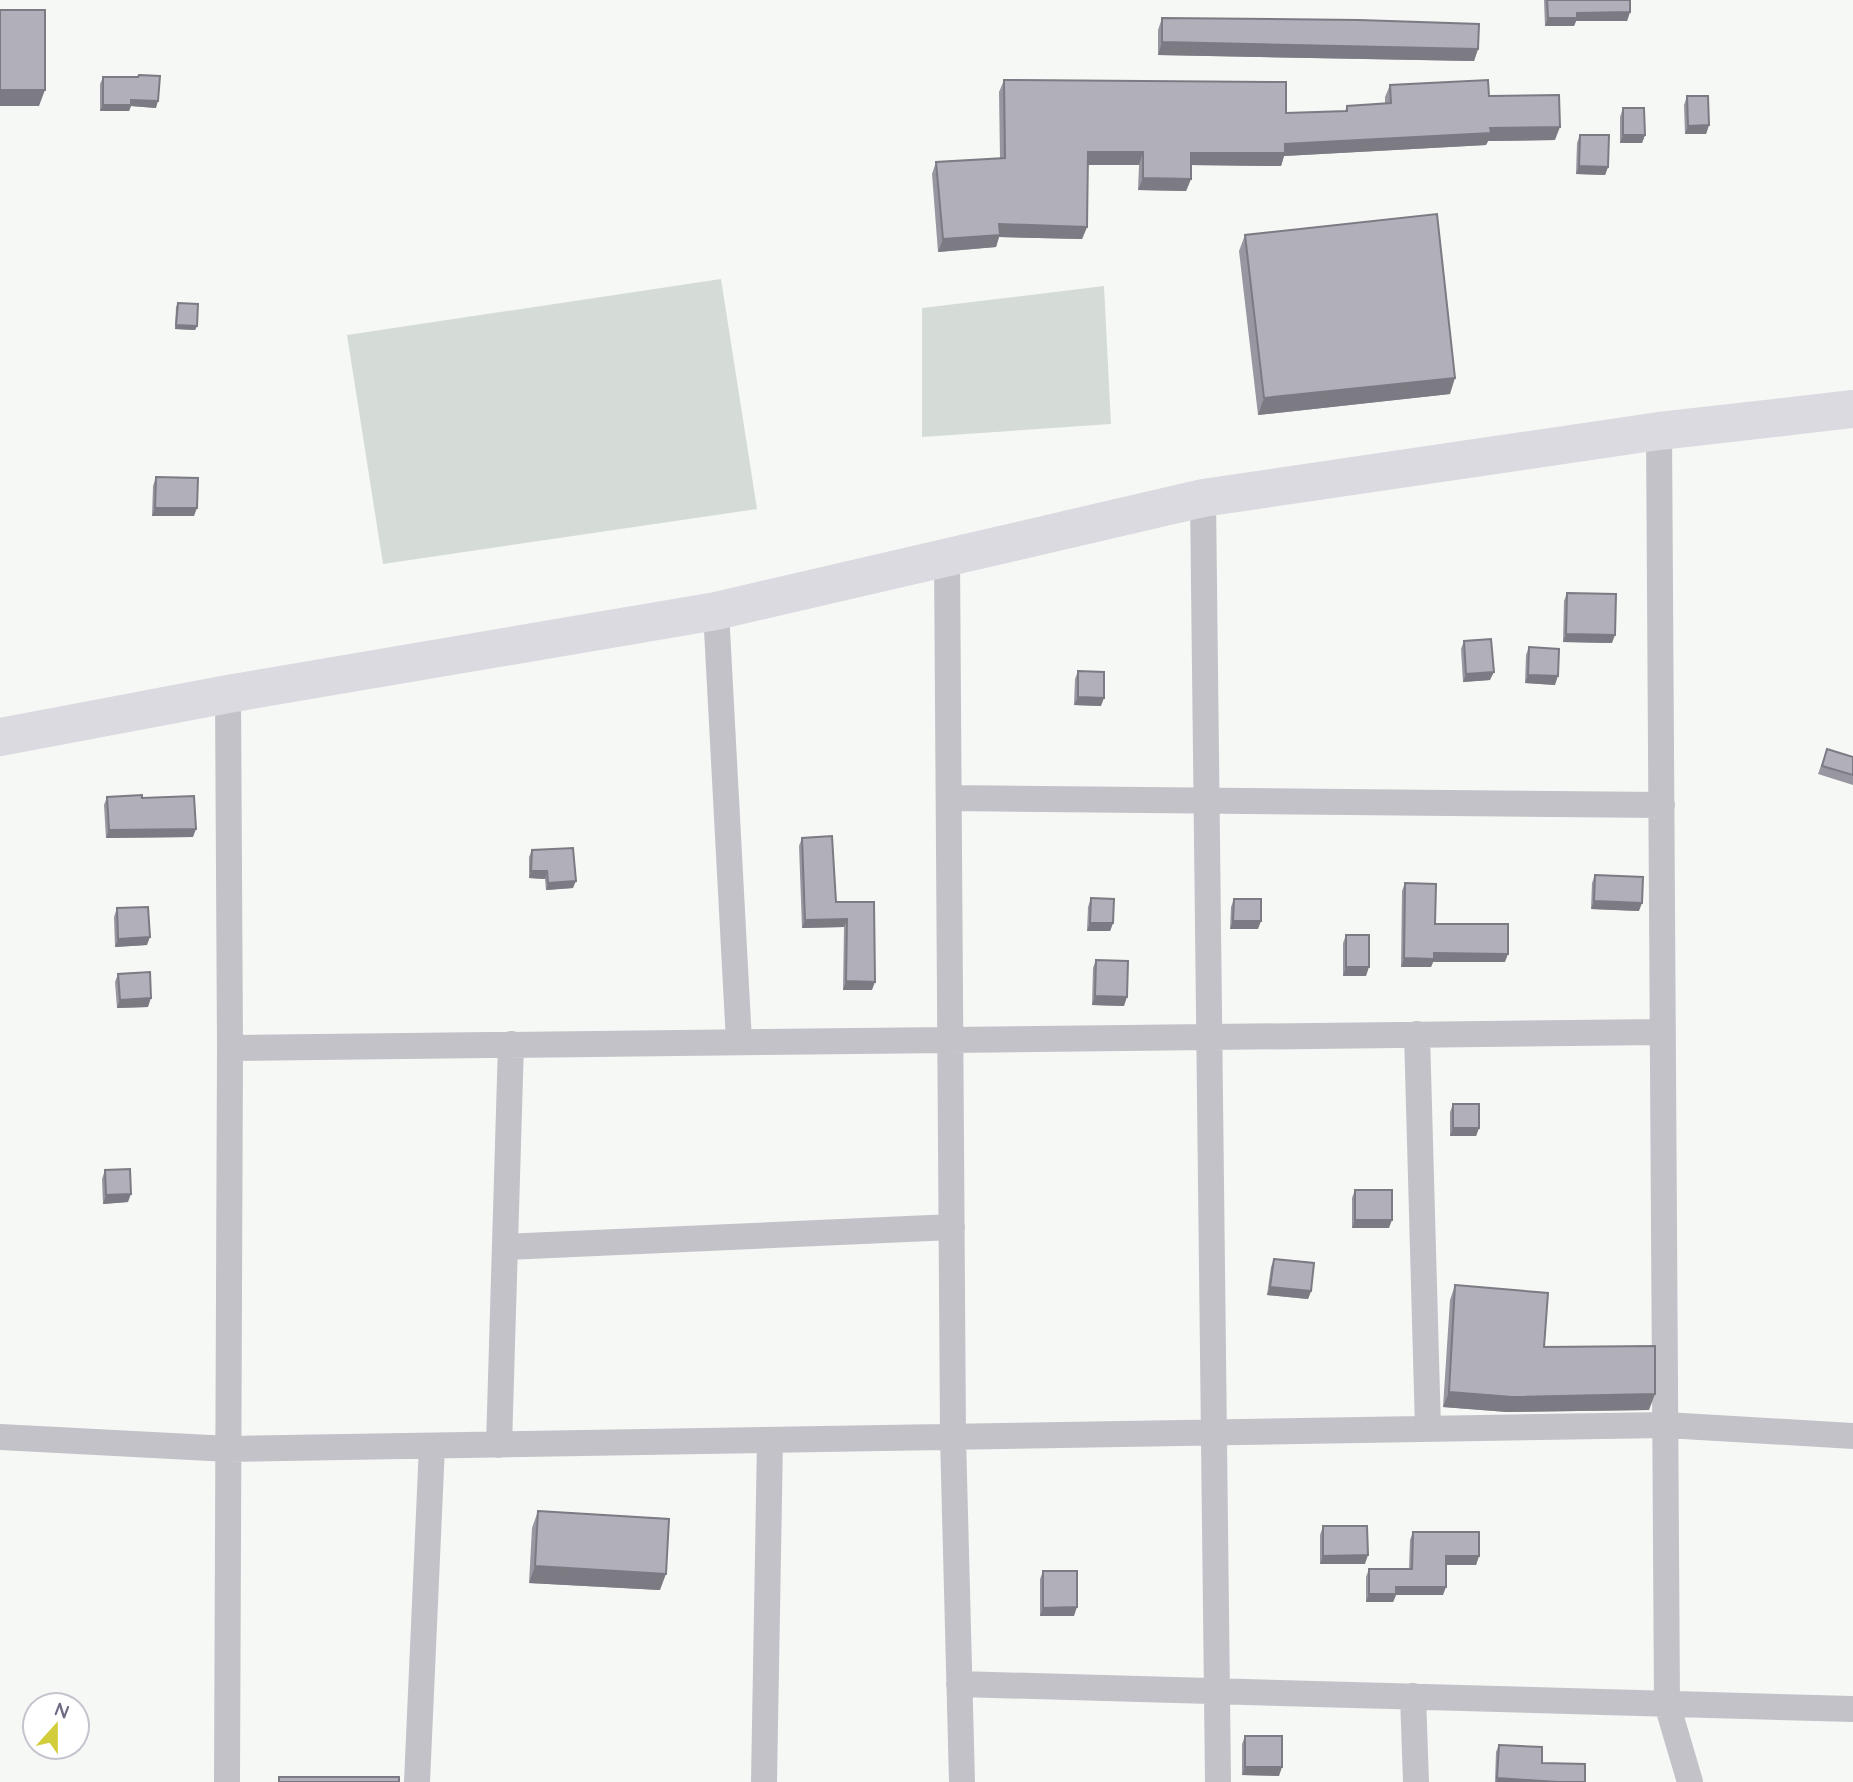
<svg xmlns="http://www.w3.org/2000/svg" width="1853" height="1782" viewBox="0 0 1853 1782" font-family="Quicksand,sans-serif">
<rect width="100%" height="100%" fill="#f6f8f5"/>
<path fill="#d5dcd8" d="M 721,279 L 757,509 L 383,564 L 347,335 Z
M 1104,286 L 1111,424 L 922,437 L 922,308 Z"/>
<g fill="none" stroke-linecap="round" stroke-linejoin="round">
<path stroke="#c3c2c9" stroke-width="26" d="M 1659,431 L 1667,1704 L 1690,1782
M 1203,498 L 1218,1782
M 947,556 L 953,1437 L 962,1782
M 716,611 L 739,1042
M 949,798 L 1662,805
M 1417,1034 L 1428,1429
M 230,1048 L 1663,1032
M 505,1247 L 952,1227
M 0,1437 L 229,1449 L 1666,1425 L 1853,1436
M 499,1445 L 511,1044
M 959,1684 L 1853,1709
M 1413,1696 L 1416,1782
M 227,1782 L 230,1048 L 228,694
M 417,1782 L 432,1446
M 764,1782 L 770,1440"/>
<path stroke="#dcdae1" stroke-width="38" d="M 0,737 L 228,694 L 716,611 L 1203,498 L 1659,431 L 1853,409"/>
</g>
<path fill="#9896a0" d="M 1544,0 L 1630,0 L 1630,12 L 1627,21 L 1576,21 L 1574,26 L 1545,26 Z
M 1162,18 L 1478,49 L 1474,61 L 1158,55 L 1158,30 Z
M 139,75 L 156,108 L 131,106 L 129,111 L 100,111 L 100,84 L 103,77 L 138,77 Z
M 1004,80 L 1286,113 L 1345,111 L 1347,106 L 1385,103 L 1385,97 L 1390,85 L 1489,96 L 1555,140 L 1488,141 L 1486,145 L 1284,156 L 1281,166 L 1191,165 L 1191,179 L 1186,191 L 1138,190 L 1139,165 L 1088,165 L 1087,227 L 1082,239 L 999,237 L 996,247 L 938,252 L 932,174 L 936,162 L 1000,158 L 999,92 Z
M 1687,96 L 1709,125 L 1706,134 L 1685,134 L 1684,105 Z
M 1623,108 L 1645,135 L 1642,143 L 1620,143 L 1620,117 Z
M 1580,135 L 1608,167 L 1605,175 L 1576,174 L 1577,143 Z
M 1245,235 L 1450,394 L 1258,415 L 1239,251 Z
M 178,303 L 197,326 L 195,330 L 175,329 L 176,307 Z
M 156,477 L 194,516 L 152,516 L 153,486 Z
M 1567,593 L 1612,643 L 1563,642 L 1564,601 Z
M 1464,641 L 1490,680 L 1463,682 L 1461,649 Z
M 1529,647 L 1555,685 L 1525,683 L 1526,655 Z
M 1078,671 L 1101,706 L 1074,705 L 1075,679 Z
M 1827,749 L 1853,757 L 1853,785 L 1818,774 Z
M 107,797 L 142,798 L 193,837 L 106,838 L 104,805 Z
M 802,838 L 836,902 L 874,902 L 872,990 L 843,990 L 844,927 L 802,928 L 799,846 Z
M 532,850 L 573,888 L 546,890 L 545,879 L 529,878 L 529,857 Z
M 1595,875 L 1639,911 L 1591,909 L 1592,883 Z
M 1405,883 L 1435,924 L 1505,962 L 1433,962 L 1431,967 L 1401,967 L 1402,891 Z
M 1091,898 L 1113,923 L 1110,931 L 1087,931 L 1088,907 Z
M 1234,899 L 1258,929 L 1230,929 L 1231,907 Z
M 117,908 L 147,945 L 115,947 L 114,917 Z
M 1346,935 L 1366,976 L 1343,976 L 1343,943 Z
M 1096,960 L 1124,1006 L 1092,1005 L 1093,968 Z
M 118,974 L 148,1007 L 117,1008 L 115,982 Z
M 1453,1104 L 1479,1128 L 1476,1136 L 1450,1136 L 1450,1112 Z
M 105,1170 L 128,1202 L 103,1204 L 102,1179 Z
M 1355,1190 L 1389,1228 L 1352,1228 L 1352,1198 Z
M 1274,1259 L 1311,1291 L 1308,1299 L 1267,1295 L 1271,1267 Z
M 1455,1285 L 1544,1347 L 1649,1410 L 1507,1412 L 1443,1407 L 1450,1300 Z
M 538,1511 L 660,1590 L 529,1583 L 532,1528 Z
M 1323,1526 L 1365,1564 L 1320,1564 L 1320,1535 Z
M 1413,1532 L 1479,1556 L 1476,1565 L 1446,1565 L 1443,1595 L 1396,1595 L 1393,1602 L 1366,1602 L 1366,1577 L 1369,1569 L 1409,1569 L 1410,1540 Z
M 1043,1571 L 1074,1616 L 1040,1616 L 1040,1579 Z
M 1245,1736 L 1279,1776 L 1242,1775 L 1242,1744 Z
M 1499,1745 L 1585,1782 L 1495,1782 L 1496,1752 Z"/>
<path fill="#7c7a82" d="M 1630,12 L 1627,21 L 1576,21 L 1574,26 L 1545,26 L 1548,18 L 1577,13 Z
M 1162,42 L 1478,49 L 1474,61 L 1158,55 Z
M 0,90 L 45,90 L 39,106 L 0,106 Z
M 131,100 L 158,101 L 156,108 L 131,106 L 129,111 L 100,111 L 103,105 Z
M 1709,125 L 1706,134 L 1685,134 L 1688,126 Z
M 1560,127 L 1555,140 L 1488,141 L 1486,145 L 1284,156 L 1281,166 L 1187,165 L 1191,153 L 1285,144 L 1490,128 Z
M 1623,135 L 1645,135 L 1642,143 L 1620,143 Z
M 1088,152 L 1143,152 L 1139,165 L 1084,165 Z
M 1579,166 L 1608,167 L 1605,175 L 1576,174 Z
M 1143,178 L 1191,179 L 1186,191 L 1138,190 Z
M 999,224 L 1087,227 L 1082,239 L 999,237 L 996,247 L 938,252 L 943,239 Z
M 176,325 L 197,326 L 195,330 L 175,329 Z
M 1455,378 L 1450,394 L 1258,415 L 1264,398 Z
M 155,508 L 197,508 L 194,516 L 152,516 Z
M 1566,634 L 1615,635 L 1612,643 L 1563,642 Z
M 1494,672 L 1490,680 L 1463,682 L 1466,674 Z
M 1528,675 L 1558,676 L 1555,685 L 1525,683 Z
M 1078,697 L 1104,698 L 1101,706 L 1074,705 Z
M 196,829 L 193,837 L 106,838 L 109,830 Z
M 531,871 L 547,871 L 545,879 L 529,878 Z
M 576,881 L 573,888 L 546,890 L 548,883 Z
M 1594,901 L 1642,903 L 1639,911 L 1591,909 Z
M 847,919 L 844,927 L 802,928 L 805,920 Z
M 1233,921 L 1261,921 L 1258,929 L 1230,929 Z
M 1090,923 L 1113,923 L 1110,931 L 1087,931 Z
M 150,937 L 147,945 L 115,947 L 118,939 Z
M 1434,953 L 1508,954 L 1505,962 L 1433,962 L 1431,967 L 1401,967 L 1404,958 Z
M 1346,967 L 1369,967 L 1366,976 L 1343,976 Z
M 846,981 L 875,982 L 872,990 L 843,990 Z
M 1095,996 L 1127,997 L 1124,1006 L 1092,1005 Z
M 151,998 L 148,1007 L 117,1008 L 120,1000 Z
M 1453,1128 L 1479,1128 L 1476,1136 L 1450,1136 Z
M 131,1194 L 128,1202 L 103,1204 L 106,1195 Z
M 1355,1220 L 1392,1220 L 1389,1228 L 1352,1228 Z
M 1270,1287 L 1311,1291 L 1308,1299 L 1267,1295 Z
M 1449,1392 L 1655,1394 L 1649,1410 L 1507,1412 L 1443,1407 Z
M 1368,1555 L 1365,1564 L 1320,1564 L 1323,1556 Z
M 1446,1556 L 1479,1556 L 1476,1565 L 1443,1565 Z
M 535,1566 L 666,1574 L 660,1590 L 529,1583 Z
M 1396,1587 L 1446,1587 L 1443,1595 L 1396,1595 L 1393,1602 L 1366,1602 L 1369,1594 Z
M 1077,1607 L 1074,1616 L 1040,1616 L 1043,1608 Z
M 1245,1767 L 1282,1767 L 1279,1776 L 1242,1775 Z
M 1497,1778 L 1558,1782 L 1496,1782 Z"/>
<path fill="#b1afba" stroke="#7c7a82" stroke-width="2" d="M 1547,0 L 1630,0 L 1630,12 L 1577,13 L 1577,18 L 1548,18 Z
M 0,10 L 45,10 L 45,90 L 0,90 Z
M 1162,18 L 1359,20 L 1479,24 L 1478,49 L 1162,42 Z
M 139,75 L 160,76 L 158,101 L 131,100 L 131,105 L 103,105 L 103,77 L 138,77 Z
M 1004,80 L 1286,82 L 1286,113 L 1347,111 L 1347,106 L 1391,103 L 1390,85 L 1488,80 L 1489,96 L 1559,95 L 1560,127 L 1490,128 L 1491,133 L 1285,144 L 1285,153 L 1191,153 L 1191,179 L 1143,178 L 1143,152 L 1088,152 L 1087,227 L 999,224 L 1000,235 L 943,239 L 936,162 L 1005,158 Z
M 1687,96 L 1708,96 L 1709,125 L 1688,126 Z
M 1623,108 L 1644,108 L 1645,135 L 1623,135 Z
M 1580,135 L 1609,135 L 1608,167 L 1579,166 Z
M 1437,214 L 1455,378 L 1264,398 L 1245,235 Z
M 178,303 L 198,304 L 197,326 L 176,325 Z
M 156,477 L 198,478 L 197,508 L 155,508 Z
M 1567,593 L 1616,594 L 1615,635 L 1566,634 Z
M 1491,639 L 1494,672 L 1466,674 L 1464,641 Z
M 1529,647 L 1559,649 L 1558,676 L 1528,675 Z
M 1078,671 L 1104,672 L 1104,698 L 1078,697 Z
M 1827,749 L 1853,757 L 1853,775 L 1822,766 Z
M 142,795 L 142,798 L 194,796 L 196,829 L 109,830 L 107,797 Z
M 832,836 L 836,902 L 874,902 L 875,982 L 846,981 L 847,919 L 805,920 L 802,838 Z
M 573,848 L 576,881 L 548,883 L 547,871 L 531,871 L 532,850 Z
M 1595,875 L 1643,877 L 1642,903 L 1594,901 Z
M 1405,883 L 1436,884 L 1435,924 L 1508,924 L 1508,954 L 1434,953 L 1434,959 L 1404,958 Z
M 1091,898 L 1114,899 L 1113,923 L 1090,923 Z
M 1234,899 L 1261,899 L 1261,921 L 1233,921 Z
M 148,907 L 150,937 L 118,939 L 117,908 Z
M 1346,935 L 1369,935 L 1369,967 L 1346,967 Z
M 1096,960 L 1128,961 L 1127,997 L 1095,996 Z
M 150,972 L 151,998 L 120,1000 L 118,974 Z
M 1453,1104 L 1479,1104 L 1479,1128 L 1453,1128 Z
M 130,1169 L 131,1194 L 106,1195 L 105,1170 Z
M 1355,1190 L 1392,1190 L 1392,1220 L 1355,1220 Z
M 1274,1259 L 1314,1263 L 1311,1291 L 1270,1287 Z
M 1455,1285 L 1548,1293 L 1544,1347 L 1655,1346 L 1655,1394 L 1512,1397 L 1449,1392 Z
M 538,1511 L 669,1519 L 666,1574 L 535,1566 Z
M 1323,1526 L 1367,1526 L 1368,1555 L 1323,1556 Z
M 1413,1532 L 1479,1532 L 1479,1556 L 1446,1556 L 1446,1587 L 1396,1587 L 1396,1594 L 1369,1594 L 1369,1569 L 1412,1569 Z
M 1043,1571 L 1077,1571 L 1077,1607 L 1043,1608 Z
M 1245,1736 L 1282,1736 L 1282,1767 L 1245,1767 Z
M 1499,1745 L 1542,1747 L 1542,1763 L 1585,1764 L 1585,1782 L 1558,1782 L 1497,1778 Z
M 279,1777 L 399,1777 L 399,1782 L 279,1782 Z"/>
<g transform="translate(56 1726) rotate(21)"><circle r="33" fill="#ffffff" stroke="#c5c3cd" stroke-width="2"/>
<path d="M0-5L12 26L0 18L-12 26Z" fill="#d2ce3b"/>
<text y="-10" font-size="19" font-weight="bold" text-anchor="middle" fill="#6f6a83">N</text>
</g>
</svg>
